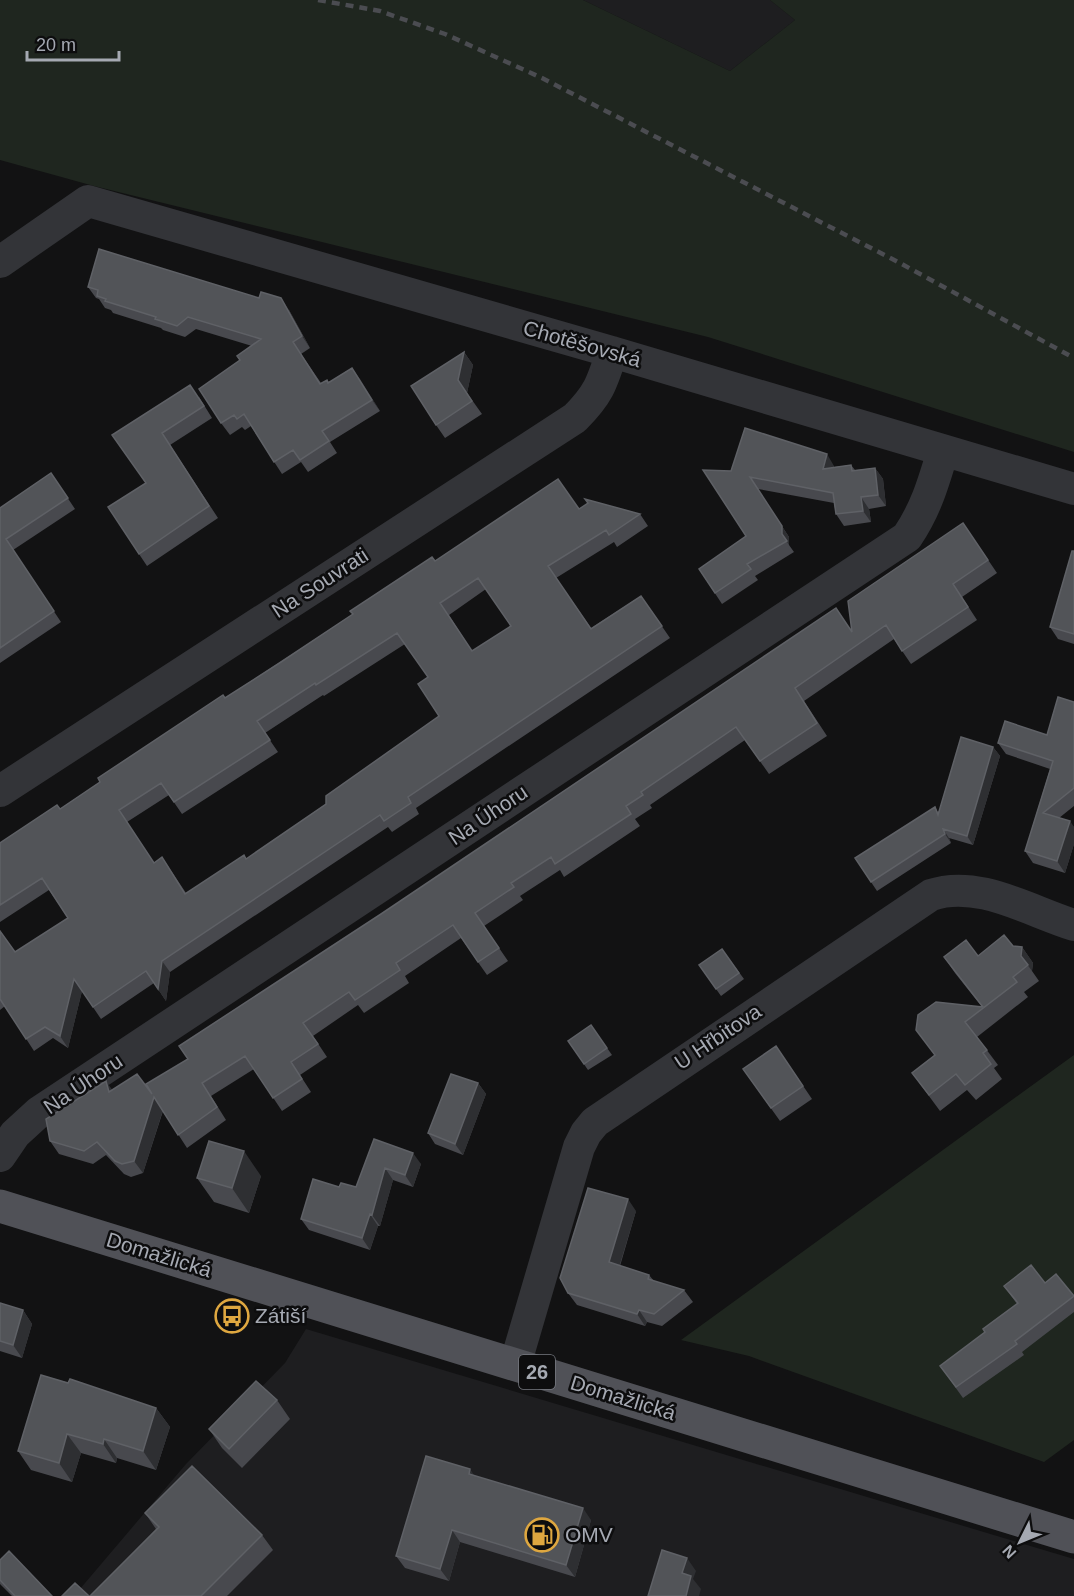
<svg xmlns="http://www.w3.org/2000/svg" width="1074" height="1596" viewBox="0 0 1074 1596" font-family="Arial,sans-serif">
<rect width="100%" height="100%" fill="#121213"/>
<path fill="#1e1e20" d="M 583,0 L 770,0 L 795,20 L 730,71 Z
M 306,1329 L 1074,1559 L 1074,1596 L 74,1596 L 186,1464 L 285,1363 Z"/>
<path fill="#1f261f" d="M 0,0 L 583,0 L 730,71 L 795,20 L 770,0 L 1074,0 L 1074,452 L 708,337 L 94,186 L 0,160 Z
M 1074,1055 L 1074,1440 L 1044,1462 L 749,1356 L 681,1340 Z"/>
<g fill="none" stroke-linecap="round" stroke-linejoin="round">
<path stroke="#333438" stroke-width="32" d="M 0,262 L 88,201 L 612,352 L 1074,489
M 0,791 L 575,418 C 599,394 602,383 612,352
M 0,1156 L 15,1134 L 39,1112 L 907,537 C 926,509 933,484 943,451
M 515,1365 L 579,1147 L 586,1133 L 595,1122 L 931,895 C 978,879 1029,911 1074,925"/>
<path stroke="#505157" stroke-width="33" d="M 0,1206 L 1074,1537"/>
<path stroke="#4b4c51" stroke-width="4.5" stroke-dasharray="8 6" stroke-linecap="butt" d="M 318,0 L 380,11 L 445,34 L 542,78 L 898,262 L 1074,358"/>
</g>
<path fill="#48494e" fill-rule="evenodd" d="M 88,287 L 289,310 L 310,348 L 301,354 L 321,383 L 327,380 L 329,382 L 352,368 L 380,411 L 330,442 L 337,453 L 308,472 L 301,462 L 282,474 L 251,426 L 245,430 L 242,427 L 230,435 L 221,423 L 240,361 L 252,346 L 196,329 L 185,337 L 163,330 L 161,328 L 113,313 L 111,310 L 105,308 L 99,299 L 96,298 Z
M 464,352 L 473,365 L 467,393 L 482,414 L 445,438 L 436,425 Z
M 199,397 L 212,418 L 170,445 L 218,518 L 147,566 L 139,554 L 146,483 L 112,435 Z
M 851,465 L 855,470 L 875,468 L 883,479 L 886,506 L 869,509 L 871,522 L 844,526 L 836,514 L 834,503 L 758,489 L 789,537 L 789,545 L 794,552 L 755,576 L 758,580 L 722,604 L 699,569 L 746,536 L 731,471 L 834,466 L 834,467 Z
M 51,473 L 75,509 L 13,550 L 61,622 L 0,663 L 0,508 Z
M 579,509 L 640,514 L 648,526 L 617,547 L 614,542 L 556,578 L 591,628 L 641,596 L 670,638 L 416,808 L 419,814 L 392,832 L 388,827 L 170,972 L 166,1001 L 154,983 L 101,1019 L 82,991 L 68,1048 L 53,1038 L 34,1051 L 5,1006 L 0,1010 L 0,931 L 15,952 L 68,918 L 49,890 L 0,922 L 0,843 L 60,809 L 225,698 L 435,561 ZM 486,589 L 511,626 L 472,651 L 449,615 ZM 405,644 L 428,677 L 439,716 L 326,804 L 246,859 L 186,893 L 162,857 L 154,863 L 127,822 L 169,795 L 182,814 L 278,752 L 265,733 L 323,695 L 324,696 Z
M 963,523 L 997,573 L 962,597 L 977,620 L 911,664 L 894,639 L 804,701 L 827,736 L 769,774 L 745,740 L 650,805 L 652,808 L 635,819 L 640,826 L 564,877 L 560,870 L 520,896 L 523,900 L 484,926 L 508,961 L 487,975 L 461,938 L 405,976 L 409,983 L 364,1013 L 358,1005 L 313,1036 L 327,1057 L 300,1075 L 311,1092 L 282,1111 L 254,1069 L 211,1096 L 226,1120 L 187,1148 L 163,1111 L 143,1173 L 131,1177 L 124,1174 L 106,1155 L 93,1164 L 59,1154 L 50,1141 L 113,1090 L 152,1094 L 188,1059 L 852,631 Z
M 1074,551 L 1074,644 L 1058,639 L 1050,627 Z
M 1074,702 L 1074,806 L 1059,818 L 1074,827 L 1074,844 L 1065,873 L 1033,863 L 1025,851 L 1050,769 L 1006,754 L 998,743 L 1047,735 Z
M 993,747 L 1000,756 L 973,845 L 949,838 L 951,843 L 877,891 L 871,882 L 935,807 L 938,812 Z
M 1013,946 L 1022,947 L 1033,963 L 1032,971 L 1039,981 L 1024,992 L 1028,997 L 977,1037 L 998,1065 L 994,1068 L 1002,1079 L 976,1100 L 967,1090 L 940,1111 L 912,1073 L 935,1055 L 916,1030 L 982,1007 L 955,973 L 944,957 L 978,956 Z
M 722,949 L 744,979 L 721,996 L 699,965 Z
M 591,1025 L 612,1055 L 588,1070 L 568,1041 Z
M 776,1046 L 812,1099 L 780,1121 L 743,1069 Z
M 478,1083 L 486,1094 L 463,1155 L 435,1144 L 428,1133 Z
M 374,1139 L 421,1164 L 413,1187 L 393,1180 L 380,1226 L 378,1226 L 370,1250 L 309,1230 L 301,1219 L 339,1187 L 356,1187 Z
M 261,1176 L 249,1213 L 214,1202 L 197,1178 Z
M 636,1211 L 620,1266 L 649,1275 L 654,1281 L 684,1290 L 693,1302 L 662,1326 L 647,1322 L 645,1326 L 577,1305 L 568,1293 Z
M 1056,1274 L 1074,1297 L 1074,1312 L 1022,1352 L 1024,1355 L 963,1398 L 940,1366 L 985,1332 L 1017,1304 L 1004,1286 L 1045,1283 Z
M 0,1303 L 23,1310 L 32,1324 L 22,1358 L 0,1351 Z
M 41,1375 L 156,1408 L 170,1427 L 156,1470 L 117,1458 L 116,1463 L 81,1453 L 72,1482 L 31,1470 L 18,1451 Z
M 277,1400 L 290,1419 L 242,1468 L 222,1448 L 209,1429 Z
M 475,1476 L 591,1520 L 575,1577 L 460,1542 L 449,1581 L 405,1568 L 396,1556 Z
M 145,1513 L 262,1535 L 273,1550 L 227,1596 L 90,1596 L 156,1529 Z
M 0,1560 L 52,1596 L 12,1596 L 0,1584 Z"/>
<path fill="#2e2f32" d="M 281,298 L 289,310 L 310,348 L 302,336 Z
M 464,352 L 473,365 L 467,393 L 482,414 L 458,380 Z
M 352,368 L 360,379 L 380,411 L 372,400 Z
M 827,454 L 834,466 L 830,480 L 823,469 Z
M 875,468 L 883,479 L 886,506 L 878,495 Z
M 750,477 L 789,537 L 789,545 L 782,534 Z
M 861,497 L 869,509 L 871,522 L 863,511 Z
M 993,747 L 1000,756 L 973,845 L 967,836 Z
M 1070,821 L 1074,827 L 1074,844 L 1065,873 L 1057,861 Z
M 943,829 L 949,838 L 951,843 L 945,834 Z
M 1022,947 L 1033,963 L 1032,971 L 1021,956 Z
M 162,961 L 170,972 L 166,1001 L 158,989 Z
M 74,979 L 82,991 L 68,1048 L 60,1036 Z
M 106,1081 L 115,1094 L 109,1092 Z
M 478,1083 L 486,1094 L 463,1155 L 455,1144 Z
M 154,1097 L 163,1110 L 143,1173 L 134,1161 Z
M 244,1151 L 261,1176 L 249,1213 L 232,1188 Z
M 413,1153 L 421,1164 L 413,1187 L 405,1175 Z
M 385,1168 L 393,1180 L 380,1226 L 372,1215 Z
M 628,1199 L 636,1211 L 617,1274 L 609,1262 Z
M 370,1214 L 378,1226 L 370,1250 L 362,1238 Z
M 23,1310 L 32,1324 L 22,1358 L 13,1345 Z
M 639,1310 L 647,1322 L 645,1326 L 637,1314 Z
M 156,1408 L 170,1427 L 156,1470 L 143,1451 Z
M 67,1434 L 81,1453 L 72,1482 L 59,1463 Z
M 104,1439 L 117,1458 L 116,1463 L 103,1444 Z
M 470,1469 L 478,1481 L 469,1474 Z
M 583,1508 L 591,1520 L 575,1577 L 566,1565 Z
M 452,1530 L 460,1542 L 449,1581 L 440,1569 Z
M 687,1558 L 696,1571 L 693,1579 L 701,1589 L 699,1596 L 686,1596 L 682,1573 Z"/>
<path fill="#525458" stroke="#5f6166" stroke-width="1.5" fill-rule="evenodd" d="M 99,249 L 259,298 L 261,292 L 281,298 L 302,336 L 293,342 L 320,384 L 327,380 L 328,383 L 352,368 L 372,400 L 322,431 L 329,441 L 300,460 L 293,450 L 274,462 L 244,414 L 237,419 L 234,415 L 221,423 L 199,389 L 240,360 L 237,356 L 261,339 L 188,317 L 177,326 L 155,319 L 156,317 L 105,301 L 106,299 L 97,296 L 98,290 L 88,287 Z
M 464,352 L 458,380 L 472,401 L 436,425 L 411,386 Z
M 190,385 L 204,406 L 162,433 L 209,506 L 139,554 L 108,507 L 146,483 L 112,435 Z
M 745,428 L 827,454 L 823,469 L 851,465 L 852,471 L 875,468 L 878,495 L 861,497 L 863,511 L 836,514 L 833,493 L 750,477 L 782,526 L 782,534 L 787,541 L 747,564 L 751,569 L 715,593 L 699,569 L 746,536 L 703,470 L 731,471 Z
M 51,473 L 68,498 L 6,539 L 54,611 L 0,648 L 0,508 Z
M 558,479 L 579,509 L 588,503 L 585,499 L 640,514 L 609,535 L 606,530 L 548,566 L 591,629 L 641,596 L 662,626 L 408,797 L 411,803 L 384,821 L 380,815 L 162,961 L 158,989 L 146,971 L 93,1007 L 74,979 L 60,1036 L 45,1027 L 26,1039 L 0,999 L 0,931 L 15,952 L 68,918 L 42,878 L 0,905 L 0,843 L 57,805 L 60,809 L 100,782 L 98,778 L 223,695 L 225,698 L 281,662 L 353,614 L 350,611 L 432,557 L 435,561 ZM 478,578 L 511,626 L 472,651 L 440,603 ZM 397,633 L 428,677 L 418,684 L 439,716 L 326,796 L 326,804 L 246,859 L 244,855 L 185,894 L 162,857 L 154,863 L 119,810 L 161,783 L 174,802 L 270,740 L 257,721 L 315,683 L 316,685 Z
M 963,523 L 988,560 L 953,584 L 968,607 L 902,651 L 886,625 L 795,688 L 817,723 L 760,761 L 736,727 L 641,792 L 643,795 L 626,806 L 631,814 L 555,864 L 551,857 L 511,883 L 514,887 L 475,913 L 499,948 L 478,962 L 453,925 L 396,963 L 400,970 L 355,1000 L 349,992 L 303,1023 L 318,1044 L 291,1062 L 302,1079 L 273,1098 L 245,1056 L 202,1083 L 217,1107 L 178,1135 L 154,1097 L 134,1161 L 122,1164 L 115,1161 L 97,1142 L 84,1151 L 50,1141 L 46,1119 L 106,1081 L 109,1092 L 137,1074 L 152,1094 L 146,1084 L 188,1059 L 179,1046 L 381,914 L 836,608 L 852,632 L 848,601 Z
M 1072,551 L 1074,551 L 1074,634 L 1050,627 Z
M 1058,697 L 1074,702 L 1074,788 L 1043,813 L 1070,821 L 1057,861 L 1025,851 L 1053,761 L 998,743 L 1005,721 L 1047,735 Z
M 961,737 L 993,747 L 967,836 L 943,829 L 945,834 L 871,882 L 855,858 L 935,807 L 938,815 Z
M 1004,935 L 1013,946 L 1022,947 L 1021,956 L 1028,965 L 1013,977 L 1017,982 L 965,1022 L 987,1050 L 983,1053 L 991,1064 L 965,1085 L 956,1074 L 929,1095 L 912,1073 L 935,1055 L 916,1030 L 918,1015 L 936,1002 L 983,1007 L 944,957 L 966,940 L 978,956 Z
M 722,949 L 739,973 L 716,989 L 699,965 Z
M 591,1025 L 607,1048 L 584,1064 L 568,1041 Z
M 776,1046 L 803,1086 L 771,1108 L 743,1069 Z
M 451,1074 L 478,1083 L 455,1144 L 428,1133 Z
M 374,1139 L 413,1153 L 405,1175 L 385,1168 L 372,1215 L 370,1214 L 362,1238 L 301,1219 L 313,1179 L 339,1187 L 341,1183 L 356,1187 Z
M 209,1141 L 244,1151 L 232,1188 L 197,1178 Z
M 588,1188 L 628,1199 L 609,1262 L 649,1275 L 648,1279 L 684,1290 L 654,1314 L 639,1310 L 637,1314 L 568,1293 L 560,1278 Z
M 1031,1265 L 1045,1283 L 1056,1274 L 1074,1296 L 1015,1341 L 1017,1344 L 956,1387 L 940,1366 L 985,1332 L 983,1329 L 1018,1303 L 1004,1286 Z
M 0,1303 L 23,1310 L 13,1345 L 0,1341 Z
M 41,1375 L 68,1383 L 70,1379 L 156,1408 L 143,1451 L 104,1439 L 103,1444 L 67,1434 L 59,1463 L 18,1451 Z
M 256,1381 L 277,1400 L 229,1449 L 209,1429 Z
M 426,1456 L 470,1469 L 469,1474 L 583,1508 L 566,1565 L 452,1530 L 440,1569 L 396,1556 Z
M 192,1466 L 262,1535 L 201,1596 L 90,1596 L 159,1527 L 145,1513 Z
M 662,1550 L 687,1558 L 682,1573 L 691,1576 L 686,1596 L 648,1596 Z
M 9,1551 L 52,1596 L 15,1596 L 0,1580 L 0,1560 Z
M 75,1583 L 89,1596 L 62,1596 Z"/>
<defs>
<symbol id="bus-ring" viewBox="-11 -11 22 22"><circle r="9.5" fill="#0d0d0e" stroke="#dea740" stroke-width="1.5"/><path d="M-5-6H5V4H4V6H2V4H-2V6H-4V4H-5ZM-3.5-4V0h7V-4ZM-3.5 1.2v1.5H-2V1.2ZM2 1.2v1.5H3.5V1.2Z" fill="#dea740"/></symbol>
<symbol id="fuel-ring" viewBox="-11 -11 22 22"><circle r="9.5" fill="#0d0d0e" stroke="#dea740" stroke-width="1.5"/><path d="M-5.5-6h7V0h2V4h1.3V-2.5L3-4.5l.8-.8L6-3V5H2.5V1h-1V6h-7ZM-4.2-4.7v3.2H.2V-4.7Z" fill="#dea740"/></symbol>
</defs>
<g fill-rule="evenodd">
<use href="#bus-ring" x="213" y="1297" width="38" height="38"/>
<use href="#fuel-ring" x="523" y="1516" width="38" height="38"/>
</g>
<g text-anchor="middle" stroke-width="5" stroke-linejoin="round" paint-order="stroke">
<rect fill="#0d0d0e" stroke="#777a81" stroke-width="1.5" x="519" y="1355" width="36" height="34" rx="4.5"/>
<g font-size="20" font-weight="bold" fill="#a5a9b2">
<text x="537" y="1379">26</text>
</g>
<g font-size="21" fill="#a5a9b2" stroke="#0d0d0e">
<text transform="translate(582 344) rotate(16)" y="7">Chotěšovská</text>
<text transform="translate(320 583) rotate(-33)" y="7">Na Souvrati</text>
<text transform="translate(488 815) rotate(-34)" y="7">Na Úhoru</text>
<text transform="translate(718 1037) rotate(-34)" y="7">U Hřbitova</text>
<text transform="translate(83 1084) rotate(-34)" y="7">Na Úhoru</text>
<text transform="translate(159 1255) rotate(17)" y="7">Domažlická</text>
<text transform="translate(623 1398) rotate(17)" y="7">Domažlická</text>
</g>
<g font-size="21" fill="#a5a9b2" stroke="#0d0d0e" text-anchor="start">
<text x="255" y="1323">Zátiší</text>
<text x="565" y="1542">OMV</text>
</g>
</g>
<g transform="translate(1020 1542) rotate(227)" stroke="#0d0d0e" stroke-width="4.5" paint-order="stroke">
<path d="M0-4.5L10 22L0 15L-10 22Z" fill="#a5a9b2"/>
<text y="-9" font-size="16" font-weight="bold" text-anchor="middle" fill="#a5a9b2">N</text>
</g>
<path d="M27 51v9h92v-9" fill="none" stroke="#a5a9b2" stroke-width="3"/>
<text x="36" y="51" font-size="18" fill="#a5a9b2" stroke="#0d0d0e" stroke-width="4.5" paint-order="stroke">20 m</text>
</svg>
